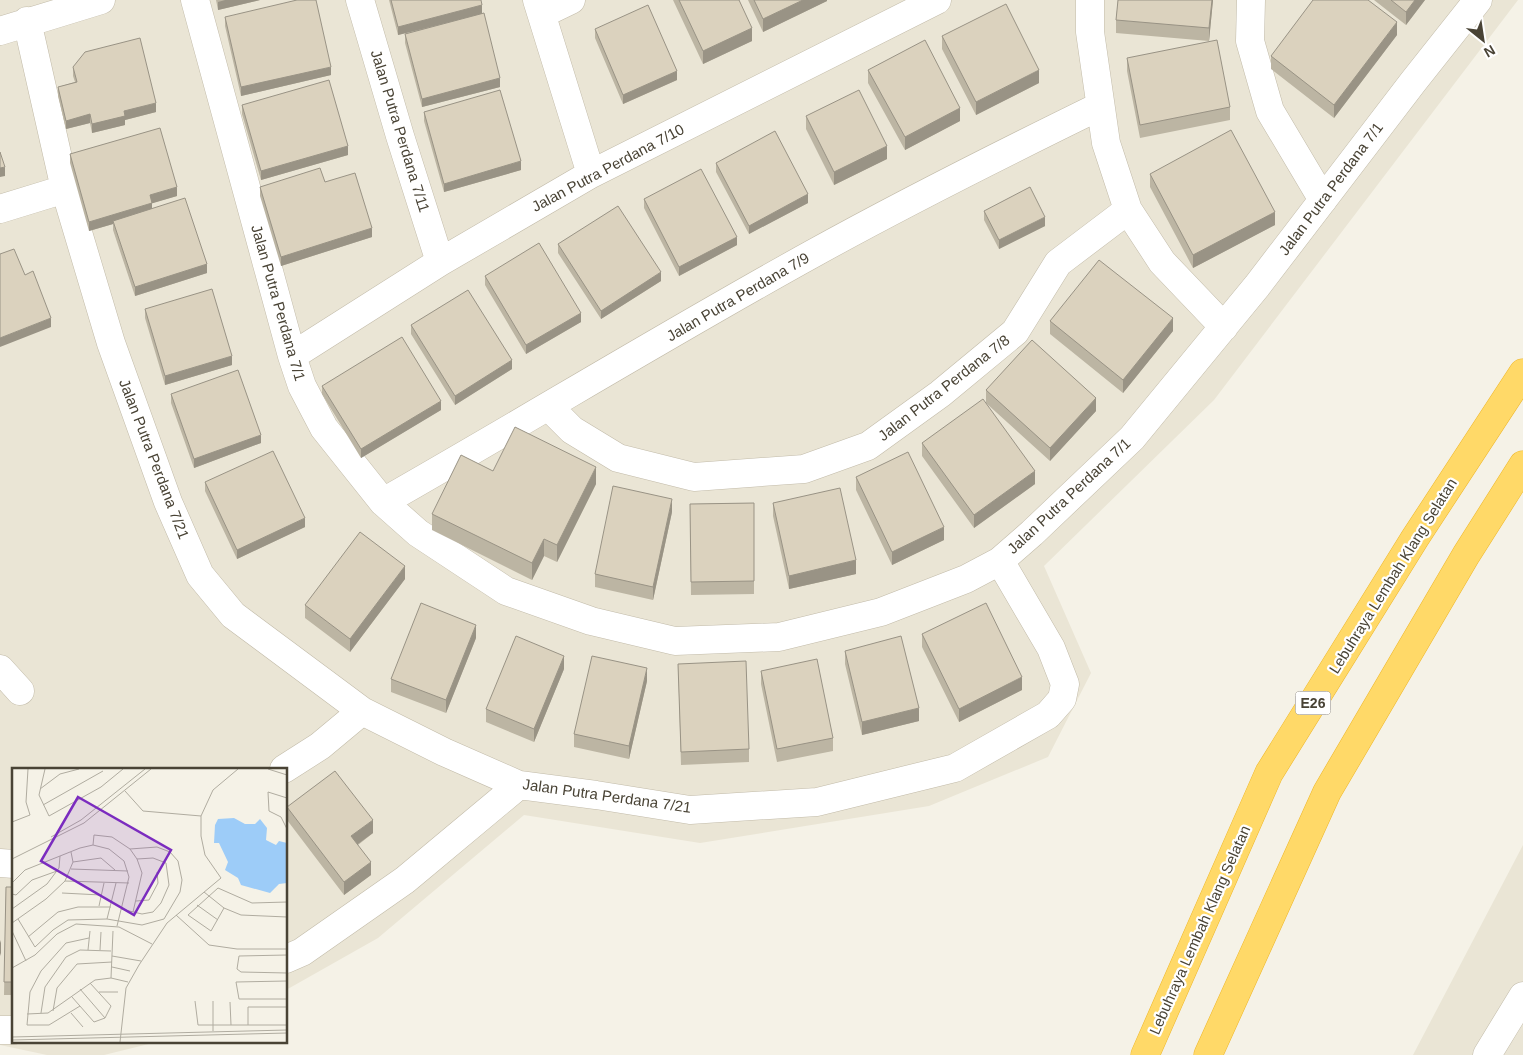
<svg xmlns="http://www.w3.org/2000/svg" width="1523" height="1055" viewBox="0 0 1523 1055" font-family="Helvetica,sans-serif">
<rect width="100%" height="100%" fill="#f5f2e7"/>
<path fill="#eae5d5" d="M 0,0 L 1518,0 L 1214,400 L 1044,566 L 1091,673 L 1048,757 L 929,806 L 700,843 L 524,815 L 378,938 L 286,990 L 286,769 L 14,769 L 14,1041 L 161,1041 L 104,1055 L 47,1055 L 0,1045 Z
M 1523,845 L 1523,1055 L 1413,1055 Z"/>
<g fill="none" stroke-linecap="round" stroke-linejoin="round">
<defs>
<path id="minor" d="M 195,0 L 292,356 L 302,386 L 324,428 L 383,502 L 418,533 L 506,591 L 591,621 L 675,641 L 779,637 L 881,612 L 966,579 L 1000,561 L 1032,533 L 1132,438 L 1257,286 L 1413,82 L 1478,0
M 360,0 L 400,136 L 440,262
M 537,0 L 591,174
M 1090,0 L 1090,32 L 1106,143 L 1128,210 L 1162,262 L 1224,327
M 1251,0 L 1250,41 L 1270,111 L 1323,200
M 542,14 L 571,0
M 27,21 L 65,189 L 111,343 L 168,502 L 200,575 L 233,615 L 362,711 L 444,752 L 519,785 L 596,795 L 690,810 L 817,802 L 955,768 L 1048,715 L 1062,699 L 1065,684 L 1051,648 L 1000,561
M 0,31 L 101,0
M 0,209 L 65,189
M 292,356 L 440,262 L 591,174 L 937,0
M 549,407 L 572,430 L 618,458 L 694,477 L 804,469 L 868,446 L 940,394 L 1015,332 L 1058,263 L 1128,210
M 383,502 C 527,420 669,333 814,253 C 908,201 1004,153 1100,106
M 0,669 L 20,691
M 284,769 L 320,746 L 362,711
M 0,863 L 14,864
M 286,959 L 302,952 L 405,880 L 519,785
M 0,1030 L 14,1030
M 1487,1055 L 1523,996"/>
<path id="highway" d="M 1145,1055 L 1269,773 L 1415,538 L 1523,373
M 1208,1055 L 1327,792 L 1466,555 L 1523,465"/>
</defs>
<use href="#minor" stroke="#c2bba9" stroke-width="29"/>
<use href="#highway" stroke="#eeb628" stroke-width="29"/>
<use href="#minor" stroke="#fff" stroke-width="28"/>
<use href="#highway" stroke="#ffd968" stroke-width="28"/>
</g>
<path fill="#bcb5a3" d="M 216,0 L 260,0 L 218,10 Z
M 389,0 L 481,0 L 482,13 L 500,87 L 422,107 L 405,43 L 405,34 L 419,30 L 398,35 Z
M 673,0 L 739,0 L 752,41 L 703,64 Z
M 748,0 L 827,0 L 827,1 L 763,32 Z
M 1118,0 L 1213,0 L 1209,41 L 1116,33 L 1116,20 Z
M 1374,0 L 1425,0 L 1406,25 Z
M 225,17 L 331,75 L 241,96 L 225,26 Z
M 595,29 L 677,80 L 623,104 L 595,38 Z
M 1397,35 L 1334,118 L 1271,69 L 1271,56 Z
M 942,36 L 1039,83 L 976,115 L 942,49 Z
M 1127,58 L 1230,107 L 1230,120 L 1140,138 L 1127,71 Z
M 73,67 L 156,112 L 125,120 L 125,125 L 92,133 L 90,123 L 66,129 L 58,96 L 58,87 L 75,82 L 73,76 Z
M 868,70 L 960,121 L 905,150 L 868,83 Z
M 242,105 L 348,155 L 261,180 L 242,114 Z
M 424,112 L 521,170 L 444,192 L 424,121 Z
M 806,116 L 887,159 L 834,185 L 806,129 Z
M 70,154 L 177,196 L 152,203 L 152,208 L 207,273 L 135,296 L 113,230 L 113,224 L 89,231 L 70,163 Z
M 716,163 L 808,203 L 749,234 L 716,172 Z
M 1150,174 L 1275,225 L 1193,268 L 1150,187 Z
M 325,182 L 372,237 L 281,266 L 260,196 L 260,187 Z
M 644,199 L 737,245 L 679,276 L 644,208 Z
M 984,211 L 1045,226 L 999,249 L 984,220 Z
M 558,244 L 661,281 L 601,319 L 558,253 Z
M 485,276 L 581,322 L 526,354 L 485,285 Z
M 145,309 L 232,365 L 165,385 L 145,318 Z
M 1050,321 L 1173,331 L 1123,393 L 1050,334 Z
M 411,325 L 512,369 L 455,405 L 411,334 Z
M 322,386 L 441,410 L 361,458 L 322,394 Z
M 986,390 L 1096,411 L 1050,461 L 986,403 L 1035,484 L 974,528 L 922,456 L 922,443 L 986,403 Z
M 171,394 L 261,443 L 194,468 L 171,403 Z
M 493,471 L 596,484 L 557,562 L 544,556 L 532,580 L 432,530 L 432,514 Z
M 856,477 L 944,540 L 892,565 L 856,490 Z
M 205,482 L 305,527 L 237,559 L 205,491 Z
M 754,503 L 754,594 L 691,595 L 690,504 Z
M 773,503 L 856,574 L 789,589 L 773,516 Z
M 672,512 L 653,600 L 595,587 L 595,574 Z
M 405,579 L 350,652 L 305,618 L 305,605 Z
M 922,634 L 1022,690 L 959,722 L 922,647 Z
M 476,638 L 446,713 L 391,692 L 391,679 Z
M 845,651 L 919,721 L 862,735 L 845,664 Z
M 678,664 L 749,749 L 749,762 L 681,765 Z
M 564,669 L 534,742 L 486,722 L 486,709 Z
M 761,671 L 833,738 L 833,751 L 777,762 L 761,684 Z
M 647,681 L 629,759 L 574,747 L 574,734 Z
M 287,807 L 373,833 L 358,845 L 371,875 L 344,895 L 287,820 Z
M 6,887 L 14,887 L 14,995 L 4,995 Z"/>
<path fill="#999385" d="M 225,0 L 260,0 L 218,10 L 218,2 Z
M 803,0 L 827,0 L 827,1 L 763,32 L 763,19 Z
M 1212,0 L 1213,0 L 1209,41 L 1209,28 Z
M 1415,0 L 1425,0 L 1406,25 L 1406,12 Z
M 482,5 L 482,14 L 398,35 L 398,27 Z
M 1397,22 L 1397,35 L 1334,118 L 1334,105 Z
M 752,28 L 752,41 L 703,64 L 703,51 Z
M 331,67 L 331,75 L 241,96 L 241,87 Z
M 1039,70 L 1039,83 L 976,115 L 976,102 Z
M 677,71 L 677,80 L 623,104 L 623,95 Z
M 500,78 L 500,87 L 422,107 L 422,99 Z
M 156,103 L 156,112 L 125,120 L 125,125 L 92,133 L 92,124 L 124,111 Z
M 960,108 L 960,121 L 905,150 L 905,137 Z
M 90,114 L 90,123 L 66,129 L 66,121 Z
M 348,146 L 348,155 L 261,180 L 261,171 Z
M 887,146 L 887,159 L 834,185 L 834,172 Z
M 521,161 L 521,170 L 444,192 L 444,184 Z
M 5,167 L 5,176 L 0,177 L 0,168 Z
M 177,187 L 177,196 L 150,204 L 150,195 Z
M 808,194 L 808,203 L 749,234 L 749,226 Z
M 152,203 L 152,212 L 113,221 L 113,224 L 89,231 L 89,222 Z
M 1275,212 L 1275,225 L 1193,268 L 1193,255 Z
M 1045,217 L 1045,226 L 999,249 L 999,240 Z
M 372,228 L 372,237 L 281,266 L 281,257 Z
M 737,237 L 737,245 L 679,276 L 679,267 Z
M 207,264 L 207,273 L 135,296 L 135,287 Z
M 661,272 L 661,281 L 601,319 L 601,311 Z
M 581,313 L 581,322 L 526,354 L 526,345 Z
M 51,318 L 51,327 L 0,347 L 0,338 Z
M 1173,318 L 1173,331 L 1123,393 L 1123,380 Z
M 232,356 L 232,365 L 165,385 L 165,376 Z
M 512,360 L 512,369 L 455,405 L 455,396 Z
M 1096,398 L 1096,411 L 1050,461 L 1050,448 Z
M 441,401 L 441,410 L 361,458 L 361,449 Z
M 261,435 L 261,443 L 194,468 L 194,459 Z
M 596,467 L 596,484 L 557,562 L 557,545 Z
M 1035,471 L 1035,484 L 974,528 L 974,515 Z
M 672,499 L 672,512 L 653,600 L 653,587 Z
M 305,518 L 305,527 L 237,559 L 237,550 Z
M 944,527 L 944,540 L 892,565 L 892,552 Z
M 544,539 L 544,556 L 532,580 L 532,563 Z
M 856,560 L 856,574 L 789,589 L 789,576 Z
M 405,566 L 405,579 L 350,652 L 350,639 Z
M 476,625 L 476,638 L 446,713 L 446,700 Z
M 564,656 L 564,669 L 534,742 L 534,729 Z
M 647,668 L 647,681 L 629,759 L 629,746 Z
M 1022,677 L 1022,690 L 959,722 L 959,709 Z
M 919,708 L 919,721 L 862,735 L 862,722 Z
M 373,820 L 373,833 L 351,849 L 351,836 Z
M 371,862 L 371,875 L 344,895 L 344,882 Z
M 1,940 L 1,953 L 0,956 L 0,943 Z"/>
<path fill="#dbd2be" stroke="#999385" d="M 297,0 L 316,0 L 331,67 L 241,87 L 225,17 Z
M 391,0 L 481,0 L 482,5 L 398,27 Z
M 679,0 L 739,0 L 752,28 L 703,51 Z
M 754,0 L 803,0 L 763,19 Z
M 1118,0 L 1212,0 L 1209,28 L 1116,20 Z
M 1313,0 L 1368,0 L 1397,22 L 1334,105 L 1271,56 Z
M 1391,0 L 1415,0 L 1406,12 Z
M 1006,4 L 1039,70 L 976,102 L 942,36 Z
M 648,5 L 677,71 L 623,95 L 595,29 Z
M 484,13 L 500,78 L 422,99 L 405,34 Z
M 140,38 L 156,103 L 124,111 L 125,116 L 92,124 L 90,114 L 66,121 L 58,87 L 77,82 L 73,67 L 85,52 Z
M 925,40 L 960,108 L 905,137 L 868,70 Z
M 1217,40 L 1230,107 L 1140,125 L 1127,58 Z
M 329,80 L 348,146 L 261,171 L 242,105 Z
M 500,90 L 521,161 L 444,184 L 424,112 Z
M 859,90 L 887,146 L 834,172 L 806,116 Z
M 160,128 L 177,187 L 150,195 L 152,203 L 89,222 L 70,154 Z
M 1231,130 L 1275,212 L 1193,255 L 1150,174 Z
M 775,131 L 808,194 L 749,226 L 716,163 Z
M 0,152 L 5,167 L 0,168 Z
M 320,168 L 325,182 L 355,173 L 372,228 L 281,257 L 260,187 Z
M 701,169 L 737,237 L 679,267 L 644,199 Z
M 1030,187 L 1045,217 L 999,240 L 984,211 Z
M 185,198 L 207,264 L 135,287 L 113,221 Z
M 618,206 L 661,272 L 601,311 L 558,244 Z
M 539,243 L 581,313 L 526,345 L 485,276 Z
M 14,249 L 25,275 L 33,271 L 51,318 L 0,338 L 0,254 Z
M 1099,260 L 1173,318 L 1123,380 L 1050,321 Z
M 212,289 L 232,356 L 165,376 L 145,309 Z
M 468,290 L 512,360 L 455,396 L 411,325 Z
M 402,337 L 441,401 L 361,449 L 322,386 Z
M 1032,340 L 1096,398 L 1050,448 L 986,390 Z
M 238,370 L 261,435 L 194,459 L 171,394 Z
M 983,399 L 1035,471 L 974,515 L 922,443 Z
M 515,427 L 596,467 L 557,545 L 544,539 L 532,563 L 432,514 L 461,455 L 493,471 Z
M 273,451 L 305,518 L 237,550 L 205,482 Z
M 908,452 L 944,527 L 892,552 L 856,477 Z
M 613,486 L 672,499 L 653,587 L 595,574 Z
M 840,488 L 856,560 L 789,576 L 773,503 Z
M 754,503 L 754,581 L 691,582 L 690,504 Z
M 360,532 L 405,566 L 350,639 L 305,605 Z
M 421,603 L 476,625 L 446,700 L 391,679 Z
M 986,603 L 1022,677 L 959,709 L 922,634 Z
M 516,636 L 564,656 L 534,729 L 486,709 Z
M 901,636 L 919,708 L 862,722 L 845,651 Z
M 592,656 L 647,668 L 629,746 L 574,734 Z
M 817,659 L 833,738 L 777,749 L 761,671 Z
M 746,661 L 749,749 L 681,752 L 678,664 Z
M 335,771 L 373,820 L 351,836 L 371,862 L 344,882 L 287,807 Z
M 6,887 L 14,887 L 14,982 L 4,982 Z"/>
<g text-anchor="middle" stroke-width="4.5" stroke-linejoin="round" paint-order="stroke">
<rect fill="#fff" stroke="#807b72" stroke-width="1" x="1295.5" y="691.5" width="35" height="23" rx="4"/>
<g font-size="14" font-weight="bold" fill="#494335">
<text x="1313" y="708">E26</text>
</g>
<g font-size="15" fill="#494335" stroke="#fff">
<text transform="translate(400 131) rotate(73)" y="5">Jalan Putra Perdana 7/11</text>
<text transform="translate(608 168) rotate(-28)" y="5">Jalan Putra Perdana 7/10</text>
<text transform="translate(1331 189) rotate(-53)" y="5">Jalan Putra Perdana 7/1</text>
<text transform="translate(738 297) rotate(-30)" y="5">Jalan Putra Perdana 7/9</text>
<text transform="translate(278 303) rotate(74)" y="5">Jalan Putra Perdana 7/1</text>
<text transform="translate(944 388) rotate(-38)" y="5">Jalan Putra Perdana 7/8</text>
<text transform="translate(154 459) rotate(69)" y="5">Jalan Putra Perdana 7/21</text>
<text transform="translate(1069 496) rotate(-43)" y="5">Jalan Putra Perdana 7/1</text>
<text transform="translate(1393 576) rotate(-58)" y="5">Lebuhraya Lembah Klang Selatan</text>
<text transform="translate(607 796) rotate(8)" y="5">Jalan Putra Perdana 7/21</text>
<text transform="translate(1200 930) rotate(-66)" y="5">Lebuhraya Lembah Klang Selatan</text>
</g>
</g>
<g transform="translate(12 768)">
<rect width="275" height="275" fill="#f5f2e7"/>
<path d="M 222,50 L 233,56 L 243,56 L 248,51 L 255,60 L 254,72 L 264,77 L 267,73 L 275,75 L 275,115 L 267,116 L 258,125 L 229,117 L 226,110 L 213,102 L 216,94 L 207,75 L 202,75 L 203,57 L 206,51 Z" fill="#9dccf8"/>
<path fill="none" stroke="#b0aca0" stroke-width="1" d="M 33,1 L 27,27 L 37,48 L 89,19 L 111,1M 256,1 L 275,7M 28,21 L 48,6 L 67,1M 113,23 L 131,43 L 189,48M 31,37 L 91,3M 0,54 L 18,47 L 14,34 L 16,1M 275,61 L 269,49 L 257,43 L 256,24 L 275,30M 39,69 L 69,52 L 133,1M 81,77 L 82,67 L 100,69 L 118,81 L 125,91 L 130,105 L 121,144M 0,91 L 72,55 L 139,1M 61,94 L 89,90 L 103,102M 59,101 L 116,103M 53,113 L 117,115M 0,115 L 13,102 L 68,80 L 81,77 L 97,81 L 112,93 L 117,109 L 105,158M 192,124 L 212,140 L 229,147 L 275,149M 50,125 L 89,127M 0,126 L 4,127 L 20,112 L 45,103M 124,133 L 137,132 L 146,115 L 145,104M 185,137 L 206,152M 87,138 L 92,115M 212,140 L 199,163 L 176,147 L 206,120 L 240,135 L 275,134M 0,141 L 35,116 L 47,100 L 48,88M 109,141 L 130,146 L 141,144 L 149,135 L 157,117 L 154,95 L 141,90 L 125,91M 164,147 L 197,177 L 225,181 L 275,181M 6,151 L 23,179 L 41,162 L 56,152 L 95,151 L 130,157 L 152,151 L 168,124 L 170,112 L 166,93 L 158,84 L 145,79 L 118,81M 95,151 L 104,115M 0,155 L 34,131 L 53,113 L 61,94 L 59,84M 0,163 L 14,193M 16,169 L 46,144 L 66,139 L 99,139M 76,182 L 78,163M 88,182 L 89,164M 275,187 L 227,188 L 225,201 L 229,204 L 275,205M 100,188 L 129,193M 100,199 L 118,203M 0,200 L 23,187 L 45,166 L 64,156 L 107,159 L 140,176M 99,210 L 101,163M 275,213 L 224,214 L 227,231 L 275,231M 68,221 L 93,250M 87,224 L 106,224M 60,229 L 82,254 L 93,250 L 99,238 L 78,215M 183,233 L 186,257 L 275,257M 201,233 L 201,263M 218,234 L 219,257M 68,238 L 37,257 L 15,257 L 18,224 L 29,203 L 54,175 L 77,170M 41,243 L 45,220 L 65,196 L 100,194M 29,245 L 33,219 L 54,189 L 68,182 L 99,183M 59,245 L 71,259M 15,246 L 36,245 L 83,212 L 99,210 L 116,214M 236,257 L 236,239 L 275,239M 0,269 L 275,262M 0,272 L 275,265M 108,274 L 114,220 L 127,197 L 155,155 L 209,110 L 193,87 L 189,68 L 189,48 L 201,22 L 226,1"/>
<path fill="#7b2cbf" fill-opacity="0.15" stroke="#7b2cbf" stroke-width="2.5" d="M 66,29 L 159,82 L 122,147 L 29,93 Z"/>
<rect width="275" height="275" fill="none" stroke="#494335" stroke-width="2.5"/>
</g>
<g transform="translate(1483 40) rotate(150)" stroke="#ffffff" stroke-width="4" paint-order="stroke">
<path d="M0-4L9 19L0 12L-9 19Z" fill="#494335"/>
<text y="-8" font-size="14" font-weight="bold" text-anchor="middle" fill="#494335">N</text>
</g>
</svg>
